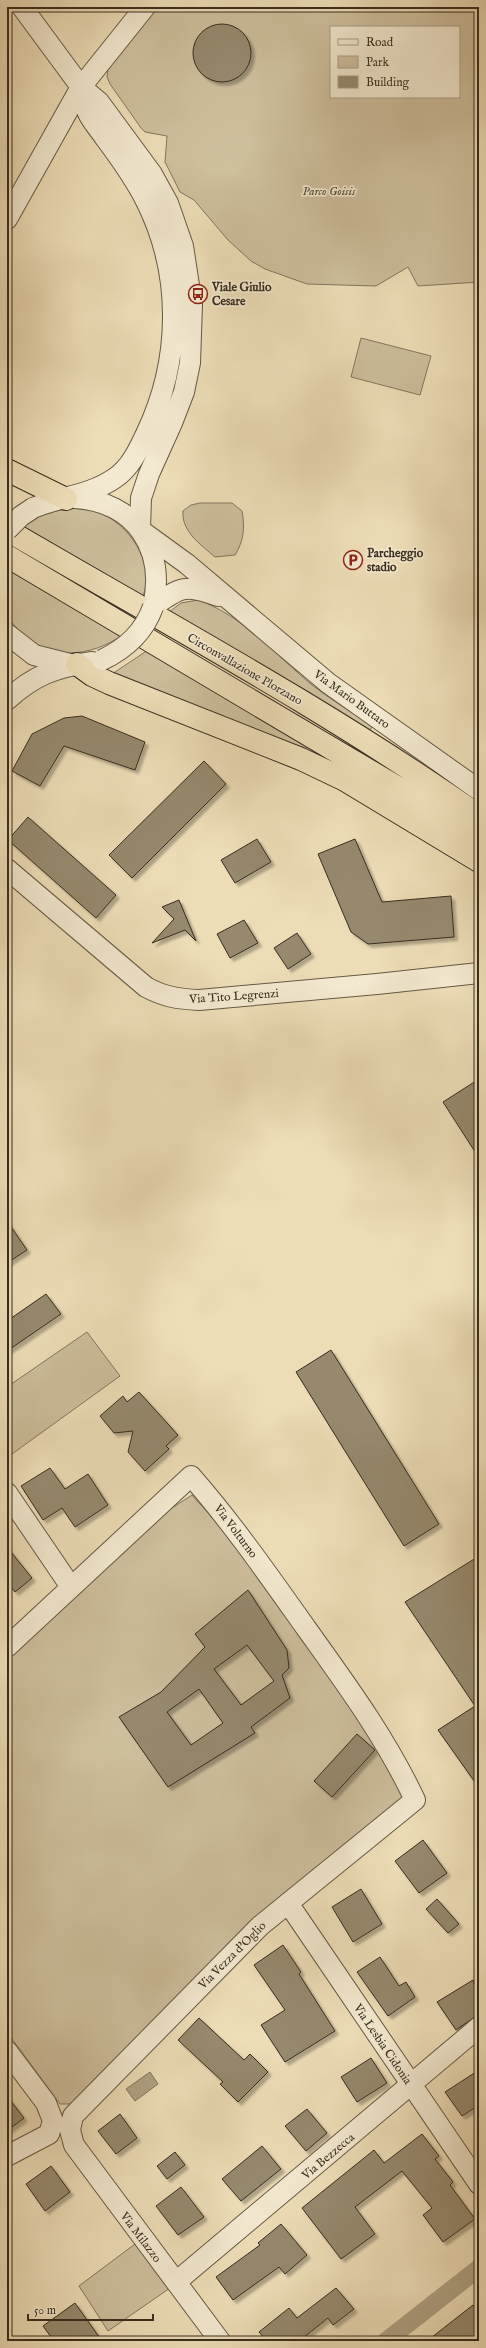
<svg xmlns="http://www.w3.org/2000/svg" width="486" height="2348" viewBox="0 0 486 2348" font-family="'IM FELL English',serif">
<defs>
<filter id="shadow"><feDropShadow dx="3.5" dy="3.5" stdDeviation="1" flood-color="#0004"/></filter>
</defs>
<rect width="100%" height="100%" fill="#edddb7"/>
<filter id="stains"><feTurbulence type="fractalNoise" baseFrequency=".005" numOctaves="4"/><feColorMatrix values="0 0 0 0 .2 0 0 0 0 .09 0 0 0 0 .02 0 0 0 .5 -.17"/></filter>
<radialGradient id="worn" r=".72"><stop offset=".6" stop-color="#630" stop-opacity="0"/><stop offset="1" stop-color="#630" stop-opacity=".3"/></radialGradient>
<path fill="#cebf9d" stroke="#83765e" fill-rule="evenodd" d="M 154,7 L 479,7 L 479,282 L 418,286 L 408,267 L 376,286 L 307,284 L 265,269 L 251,261 L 228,240 L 194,200 L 180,192 L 165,162 L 167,136 L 145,132 L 141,128 L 110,84 L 107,77 L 108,67 ZM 331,27 L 459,27 L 459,97 L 331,97 Z
M 361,338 L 431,356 L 420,395 L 351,377 Z
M 200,503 L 232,503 L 242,511 C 245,527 244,541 235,555 L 215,557 C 201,545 181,531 183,511 L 191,505 Z
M 70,508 C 79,509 88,509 97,512 C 128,522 156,563 143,596 L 23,526 L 43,514 Z
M 7,568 L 122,635 C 93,657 45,662 19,631 C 15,626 9,620 7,614 C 4,600 7,581 7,568 Z
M 198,600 C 242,615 277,656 312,685 C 331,700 353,713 373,726 L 370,730 L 169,612 L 181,603 Z
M 148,650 L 341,763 L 340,768 L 112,674 Z
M 87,1332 L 120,1376 L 12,1454 L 7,1447 L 7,1387 Z
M 192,1495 L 232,1540 L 360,1717 L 405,1798 L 73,2104 L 60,2104 L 7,2032 L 7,1659 L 158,1517 Z
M 135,2244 L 170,2288 L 108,2331 L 79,2286 Z"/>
<path fill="#afa183" stroke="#7f735b" d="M 150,2072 L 158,2084 L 135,2101 L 126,2089 Z"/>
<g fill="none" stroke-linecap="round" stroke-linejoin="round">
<path stroke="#afa183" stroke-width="18" d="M 386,2341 L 479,2268"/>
</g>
<path fill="#96896e" stroke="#382d1e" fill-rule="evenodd" filter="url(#shadow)" d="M193 53a29 29 0 1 1 58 0a29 29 0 1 1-58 0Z
M 82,716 L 145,742 L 135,770 L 64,746 L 40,786 L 12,771 L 32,734 L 64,718 Z
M 204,761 L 226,784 L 132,878 L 109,855 Z
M 28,817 L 116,895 L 96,918 L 8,840 Z
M 257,839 L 271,862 L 235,883 L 221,860 Z
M 355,839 L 382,902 L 451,896 L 454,937 L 368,944 L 351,932 L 318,854 Z
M 179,900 L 196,941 L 185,930 L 152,943 L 174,919 L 162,907 Z
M 244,920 L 258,943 L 230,958 L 217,934 Z
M 297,933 L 311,954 L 288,969 L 274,948 Z
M 479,1079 L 479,1158 L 443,1102 Z
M 7,1221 L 27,1250 L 7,1263 Z
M 46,1294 L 61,1314 L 7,1351 L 7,1321 Z
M 331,1350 L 439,1524 L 404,1546 L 296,1372 Z
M 139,1392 L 178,1435 L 166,1446 L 169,1449 L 145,1471 L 128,1452 L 133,1431 L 114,1433 L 100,1416 L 123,1396 L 127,1402 Z
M 50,1468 L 65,1489 L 88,1474 L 108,1505 L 75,1527 L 62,1508 L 43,1520 L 21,1486 Z
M 7,1547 L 32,1578 L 15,1592 L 7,1582 Z
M 479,1556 L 479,1788 L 438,1730 L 475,1706 L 405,1602 Z
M 248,1590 L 287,1650 L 289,1668 L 282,1675 L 290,1698 L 251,1727 L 255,1733 L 168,1787 L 119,1717 L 161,1692 L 205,1647 L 195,1634 ZM 247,1645 L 274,1681 L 241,1705 L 214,1669 ZM 199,1689 L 223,1723 L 191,1745 L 167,1712 Z
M 357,1734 L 375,1750 L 332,1797 L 314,1781 Z
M 423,1840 L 447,1873 L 419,1893 L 395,1861 Z
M 361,1889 L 382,1924 L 353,1942 L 332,1907 Z
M 437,1899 L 459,1924 L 448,1933 L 426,1909 Z
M 283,1945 L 301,1972 L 299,1974 L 335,2031 L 285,2062 L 261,2025 L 285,2010 L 254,1965 Z
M 380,1957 L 399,1986 L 406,1982 L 415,1997 L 388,2016 L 357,1972 Z
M 473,1980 L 479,1999 L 479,2014 L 456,2030 L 437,2002 Z
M 199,2018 L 244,2060 L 250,2054 L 268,2072 L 238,2102 L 220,2084 L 223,2082 L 178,2040 Z
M 371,2058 L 387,2083 L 357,2102 L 341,2077 Z
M 479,2070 L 479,2105 L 462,2116 L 445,2092 Z
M 7,2096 L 24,2118 L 7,2131 Z
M 307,2109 L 327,2133 L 306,2151 L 285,2126 Z
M 120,2114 L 137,2138 L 116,2154 L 98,2131 Z
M 422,2134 L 439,2156 L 435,2159 L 453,2182 L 450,2185 L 475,2219 L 443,2242 L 423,2215 L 432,2208 L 402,2171 L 355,2207 L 375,2234 L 341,2259 L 302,2208 L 374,2150 L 384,2163 Z
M 262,2146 L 281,2169 L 241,2201 L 222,2179 Z
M 175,2152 L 185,2165 L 167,2179 L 157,2166 Z
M 51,2166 L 70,2192 L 45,2211 L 26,2184 Z
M 181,2187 L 204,2217 L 178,2235 L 156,2206 Z
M 281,2224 L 307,2255 L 285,2274 L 279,2267 L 233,2300 L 216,2277 L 260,2245 L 258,2243 Z
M 336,2288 L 354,2309 L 333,2325 L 328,2318 L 299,2341 L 267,2341 L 259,2332 L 289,2308 L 297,2318 Z
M 75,2303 L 102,2341 L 54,2341 L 43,2326 Z
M 473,2305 L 479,2312 L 479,2341 L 427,2341 Z"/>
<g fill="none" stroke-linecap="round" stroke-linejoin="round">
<defs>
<path id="minor" d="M 22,7 L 81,87 L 99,102 L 152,174 L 168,203 L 183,246 L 192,305 L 190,363 L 184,392 L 172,423 L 149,474 L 141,498 L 140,529
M 7,219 L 81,87 L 145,7
M 75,498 C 136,502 166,549 153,607
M 33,508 C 61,496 89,496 115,478 C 130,468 138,451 146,434 C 181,361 183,275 146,201 C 135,179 120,158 105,138 C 100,130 92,122 88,113 C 84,105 83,95 81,87
M 143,532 L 187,564 L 328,683 L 479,790
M 153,607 C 180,586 187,584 218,596
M 7,634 L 34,655 L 70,664
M 7,700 C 34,675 56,667 92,662
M 7,869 L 146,987 C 164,997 179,999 199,1000 L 377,984 L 479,973
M 7,1493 L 71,1587
M 7,1647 L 191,1476 C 233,1524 269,1576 306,1628 C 346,1684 386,1738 415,1800 L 260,1926 L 73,2116 L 70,2130 L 74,2145 L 220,2341
M 288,1903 L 479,2184
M 7,2051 L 46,2103 L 53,2121 L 49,2134 L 7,2156
M 176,2282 L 479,2027"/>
<path id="highway" d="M 7,470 L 66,499
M 7,530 C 166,623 328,710 479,816
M 7,556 L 400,789 L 479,840
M 77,664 L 92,675 L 109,683 L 301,759 L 345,780 L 479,861"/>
</defs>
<use href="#minor" stroke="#655944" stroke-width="22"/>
<use href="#highway" stroke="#382d1e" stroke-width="24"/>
<use href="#minor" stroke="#f3e9d0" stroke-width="20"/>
<use href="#highway" stroke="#edddb7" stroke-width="22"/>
<defs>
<path id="minor-bridge" d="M 7,530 L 21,516 L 33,508
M 102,660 C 127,648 144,632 153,607"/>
</defs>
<use href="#minor-bridge" stroke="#655944" stroke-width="22" stroke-linecap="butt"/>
<use href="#minor-bridge" stroke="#f3e9d0" stroke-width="20"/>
</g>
<defs>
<symbol id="bus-ring" viewBox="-11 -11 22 22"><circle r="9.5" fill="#f3e9d0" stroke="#8f2418" stroke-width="1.5"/><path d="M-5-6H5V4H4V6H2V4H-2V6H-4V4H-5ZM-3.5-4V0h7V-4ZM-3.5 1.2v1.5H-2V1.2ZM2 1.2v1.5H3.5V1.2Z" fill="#8f2418"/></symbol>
<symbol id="parking-ring" viewBox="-11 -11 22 22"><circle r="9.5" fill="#f3e9d0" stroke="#8f2418" stroke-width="1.5"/><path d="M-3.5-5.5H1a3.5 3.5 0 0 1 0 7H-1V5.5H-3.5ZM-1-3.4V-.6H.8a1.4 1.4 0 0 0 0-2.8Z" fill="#8f2418"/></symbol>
</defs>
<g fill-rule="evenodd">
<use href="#bus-ring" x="187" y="283" width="22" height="22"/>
<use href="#parking-ring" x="342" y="549" width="22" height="22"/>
</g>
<g text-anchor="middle" stroke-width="3.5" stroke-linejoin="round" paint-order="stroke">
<g font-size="12" font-style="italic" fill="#564a37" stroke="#f3e9d0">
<text x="329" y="195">Parco Goisis</text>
</g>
<g font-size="12" font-weight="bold" fill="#382d1e" stroke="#f3e9d0" text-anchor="start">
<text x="212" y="291">Viale Giulio<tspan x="212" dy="14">Cesare</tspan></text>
<text x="367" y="557">Parcheggio<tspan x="367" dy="14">stadio</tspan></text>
</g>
<g font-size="12" fill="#382d1e" stroke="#f3e9d0">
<text transform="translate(245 669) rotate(30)" y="4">Circonvallazione Plorzano</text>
<text transform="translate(352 699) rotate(36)" y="4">Via Mario Buttaro</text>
<text transform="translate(234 996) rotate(-4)" y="4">Via Tito Legrenzi</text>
<text transform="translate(236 1531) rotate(53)" y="4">Via Volturno</text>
<text transform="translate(232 1955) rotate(-45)" y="4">Via Vezza d'Oglio</text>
<text transform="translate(383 2044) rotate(56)" y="4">Via Lesbia Cidonia</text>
<text transform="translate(328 2156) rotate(-40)" y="4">Via Bezzecca</text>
<text transform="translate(141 2237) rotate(53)" y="4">Via Milazzo</text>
</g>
</g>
<rect width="486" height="2348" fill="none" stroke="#edddb7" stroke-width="24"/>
<rect x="8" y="8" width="470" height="2332" fill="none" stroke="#382d1e" stroke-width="2"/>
<rect x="12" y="12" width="462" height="2324" fill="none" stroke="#382d1e"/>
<rect x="330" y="26" width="130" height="72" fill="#f3e9d0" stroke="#a89e89"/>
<rect x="338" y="39" width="20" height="6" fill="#f3e9d0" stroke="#a89e89"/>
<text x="366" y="46" font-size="12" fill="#382d1e">Road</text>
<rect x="338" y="56" width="20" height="12" fill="#cebf9d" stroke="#a89e89"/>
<text x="366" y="66" font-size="12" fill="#382d1e">Park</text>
<rect x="338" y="76" width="20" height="12" fill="#96896e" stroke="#a89e89"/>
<text x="366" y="86" font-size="12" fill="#382d1e">Building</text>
<path d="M28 2314v6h125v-6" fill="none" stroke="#382d1e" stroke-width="2"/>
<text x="34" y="2314" font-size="12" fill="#382d1e" stroke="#f3e9d0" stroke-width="3" paint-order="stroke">50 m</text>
<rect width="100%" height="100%" filter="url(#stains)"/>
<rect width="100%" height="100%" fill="url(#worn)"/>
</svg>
